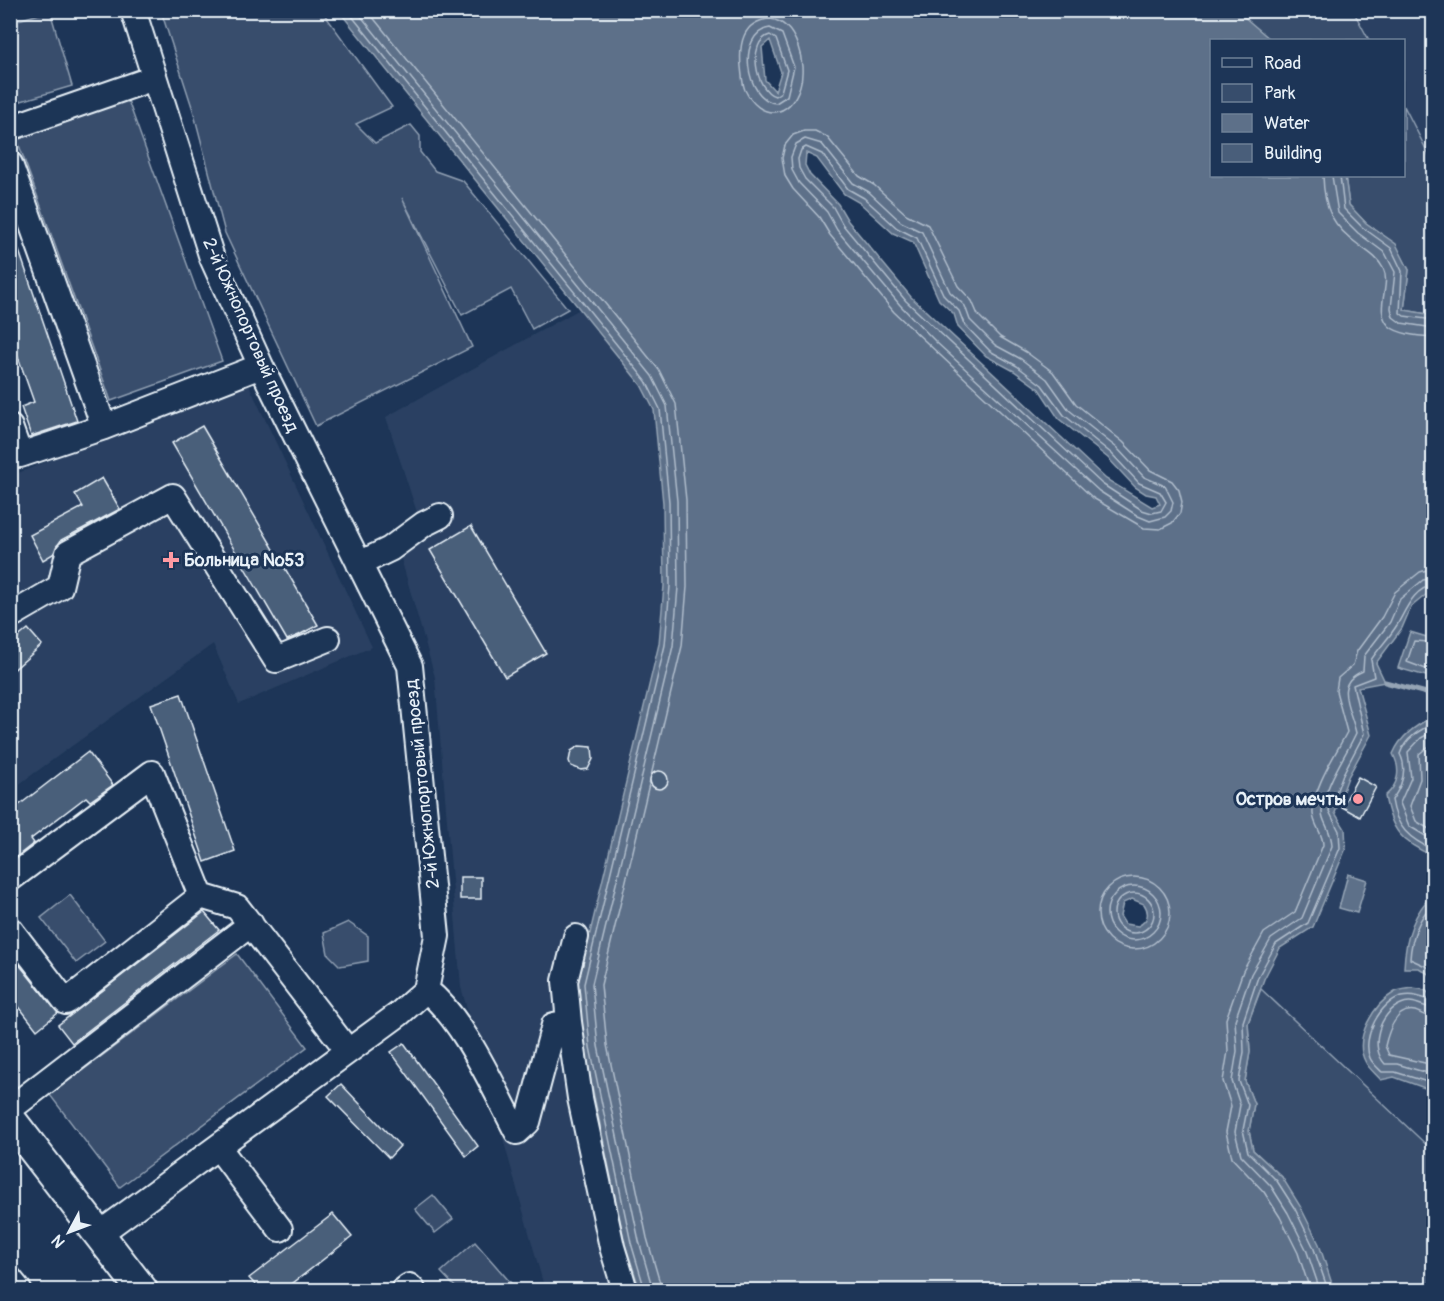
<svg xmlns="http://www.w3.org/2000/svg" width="1444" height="1301" viewBox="0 0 1444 1301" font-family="Pangolin,sans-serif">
<rect width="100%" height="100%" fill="#1d3557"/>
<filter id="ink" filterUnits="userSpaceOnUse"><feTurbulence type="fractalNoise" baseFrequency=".0167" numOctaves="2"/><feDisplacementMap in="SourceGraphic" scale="12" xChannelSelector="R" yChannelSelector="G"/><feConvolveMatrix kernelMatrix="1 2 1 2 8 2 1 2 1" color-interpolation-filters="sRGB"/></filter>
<g filter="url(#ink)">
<path fill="#2a4162" d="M 1236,11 L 1433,11 L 1433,315 L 1345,176 L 1404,176 L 1404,40 L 1271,40 Z
M 580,309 L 641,385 L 654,410 L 663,503 L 664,586 L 659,645 L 578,983 L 584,1048 L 625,1244 L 640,1290 L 545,1290 L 461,987 L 435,677 L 396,541 L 426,540 L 386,417 Z
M 247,381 L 372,647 L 239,704 L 213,644 L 11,790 L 11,476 Z
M 1433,589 L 1433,1290 L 1334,1290 L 1282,1177 L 1253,1150 L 1245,1081 L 1250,1052 L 1248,1023 L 1264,979 L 1280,948 L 1313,927 L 1345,829 L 1335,813 L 1348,777 L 1371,735 L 1358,687 L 1402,628 L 1411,607 Z"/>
<path fill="#374d6c" stroke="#909fb2" stroke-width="1.5" d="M 50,11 L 72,86 L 11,104 L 11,22 Z
M 161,11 L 322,11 L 392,107 L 356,124 L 375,143 L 411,125 L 420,136 L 420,152 L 435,171 L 463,181 L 568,309 L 532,329 L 511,289 L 462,315 L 402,198 L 472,347 L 316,426 L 225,233 L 193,110 Z
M 1236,11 L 1357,11 L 1356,16 L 1369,40 L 1271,40 Z
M 126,95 L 222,361 L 111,401 L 15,134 Z
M 1404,106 L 1433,163 L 1433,315 L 1404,310 L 1409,270 L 1395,244 L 1366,223 L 1349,205 L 1345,176 L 1404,176 Z
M 70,895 L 105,941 L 76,963 L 41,918 Z
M 348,922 L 368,936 L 368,961 L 340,966 L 328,954 L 324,933 Z
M 237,954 L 307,1047 L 120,1187 L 50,1095 Z
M 1261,989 L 1433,1151 L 1433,1290 L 1334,1290 L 1282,1177 L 1253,1150 L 1249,1131 L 1254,1104 L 1245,1081 L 1250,1052 L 1248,1023 Z
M 433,1195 L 453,1219 L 435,1233 L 415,1209 Z
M 475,1242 L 517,1290 L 458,1290 L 441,1272 Z"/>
<path fill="#5d7089" stroke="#95a4b5" stroke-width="1.5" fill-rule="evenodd" d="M 1236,10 L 1271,40 L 1212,40 L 1212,176 L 1345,176 L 1349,205 L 1366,223 L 1396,244 L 1409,270 L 1404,310 L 1433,315 L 1433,589 L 1411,607 L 1402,628 L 1376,663 L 1385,682 L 1358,687 L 1371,735 L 1348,777 L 1335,813 L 1345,829 L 1346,848 L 1313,927 L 1280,948 L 1264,979 L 1248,1023 L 1250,1052 L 1245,1081 L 1254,1104 L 1249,1131 L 1253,1150 L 1282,1177 L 1300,1206 L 1319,1244 L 1334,1290 L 640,1290 L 625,1244 L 584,1048 L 578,983 L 659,644 L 664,586 L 663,503 L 654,410 L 641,385 L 339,11 ZM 770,40 L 781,72 L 775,91 L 765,80 L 762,47 ZM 806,153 L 817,158 L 844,194 L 860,203 L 893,233 L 913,242 L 939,300 L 954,314 L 958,327 L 986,356 L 1014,371 L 1039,389 L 1059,419 L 1108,458 L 1135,487 L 1146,494 L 1156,496 L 1160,504 L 1152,507 L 1106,479 L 911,297 L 848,221 L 838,204 L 810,175 L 805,165 ZM 1132,899 L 1144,904 C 1150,913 1148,921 1138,926 L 1125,924 L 1120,916 L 1123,903 Z
M 1431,628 L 1433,629 L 1433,678 L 1398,668 L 1410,632 L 1427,637 Z
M 1433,716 L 1434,856 L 1433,856 C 1401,842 1391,830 1385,796 C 1399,785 1401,769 1393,754 C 1401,735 1416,726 1433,716 Z
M 1348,874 L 1367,880 L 1357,913 L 1339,908 Z
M 1433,894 L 1433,977 L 1419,968 L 1404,968 C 1405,940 1412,914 1433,894 Z
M 1413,988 L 1425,990 L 1433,997 L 1433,1091 L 1394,1077 L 1381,1080 C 1376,1074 1368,1068 1365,1061 C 1353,1038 1374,1004 1395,992 C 1400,989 1407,989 1413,988 Z"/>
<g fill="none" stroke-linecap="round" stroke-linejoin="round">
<path stroke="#b0bdcc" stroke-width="1.5" d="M 347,10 L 646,381 L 660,409 L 669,502 L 670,586 L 665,645 L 584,984 L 590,1047 L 631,1243 L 645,1290
M 356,10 L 652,376 L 667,406 L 677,501 L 678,587 L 673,646 L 592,984 L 598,1046 L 639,1241 L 653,1290
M 367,10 L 659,370 L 676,404 L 686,500 L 687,587 L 682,646 L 601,985 L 607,1045 L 647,1238 L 662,1290
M 770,19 C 797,22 807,65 800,86 C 790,119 760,121 745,90 C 742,83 742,74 741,67 C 739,45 742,21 770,19 Z
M 770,28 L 782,34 L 794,67 L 787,96 L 776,103 C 745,100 736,33 770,28 Z
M 770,35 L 776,39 L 787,70 L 781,92 L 775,96 C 755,90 747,41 770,35 Z
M 804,131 L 815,131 L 827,137 L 859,176 L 874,185 L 906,214 L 928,225 L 958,286 L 972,301 L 978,315 L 1000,337 L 1026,352 L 1053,372 L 1076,404 L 1123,442 L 1150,470 L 1172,481 L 1179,490 L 1182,502 L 1180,513 L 1172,523 L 1160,529 L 1144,528 L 1093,498 L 894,312 L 830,235 L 819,217 L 793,189 L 785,176 L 782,158 L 785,145 L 793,135 Z
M 805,139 L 822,144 L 853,183 L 869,192 L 901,222 L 922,232 L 950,292 L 965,306 L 970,320 L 995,345 L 1021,359 L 1047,379 L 1069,410 L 1117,448 L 1144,477 L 1165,486 L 1173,502 L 1171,511 L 1165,517 L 1150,521 L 1138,516 L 1099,491 L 937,343 L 900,305 L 837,230 L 827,212 L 799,183 L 792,170 L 791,157 L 796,144 Z
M 806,147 L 822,154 L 848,189 L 864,198 L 897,228 L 917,238 L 944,296 L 959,311 L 964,324 L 990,351 L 1017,366 L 1042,385 L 1064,415 L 1112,454 L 1139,483 L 1160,492 L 1166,502 L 1161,511 L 1152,513 L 1142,510 L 1102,484 L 906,301 L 843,225 L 833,207 L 805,179 L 799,168 L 798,159 L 801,150 Z
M 1323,176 C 1324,209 1332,226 1360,246 C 1369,253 1377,257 1383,268 C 1392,286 1373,309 1389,326 C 1399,335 1421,336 1434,337
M 1332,176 L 1338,213 L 1358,233 L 1385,253 L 1395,272 L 1391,308 L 1393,317 L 1401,323 L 1434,328
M 1340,176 L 1344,209 L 1362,227 L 1391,248 L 1402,271 L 1400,313 L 1404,316 L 1434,320
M 1434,637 L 1428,642 L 1414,641 L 1407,662 L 1434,672
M 1434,723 C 1420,730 1405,738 1400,754 C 1408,770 1402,786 1392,800 C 1396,827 1409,839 1434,850
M 1434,731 L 1421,738 L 1408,752 L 1411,778 L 1400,803 L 1409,826 L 1434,841
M 1434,742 L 1419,754 L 1420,779 L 1410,806 L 1416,821 L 1434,832
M1098 913a36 36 0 1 1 72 0a36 36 0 1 1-72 0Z
M1107 913a27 27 0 1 1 54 0a27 27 0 1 1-54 0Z
M1114 913a20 20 0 1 1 40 0a20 20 0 1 1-40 0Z
M 1434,903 C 1419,916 1411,939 1410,959 L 1434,970
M 1434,1001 C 1422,999 1416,993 1402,996 C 1381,1001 1361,1037 1370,1058 C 1372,1063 1378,1068 1382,1072 L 1395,1072 L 1434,1084
M 1434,1008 C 1422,1008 1414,998 1401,1004 C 1379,1013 1369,1047 1385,1064 L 1397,1064 L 1434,1075
M 1434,1017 C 1426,1017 1421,1013 1415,1011 C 1396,1007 1388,1033 1385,1046 L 1389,1055 L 1434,1065
M 1310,1290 L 1298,1253 L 1280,1217 L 1264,1192 L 1232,1158 L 1226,1132 L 1231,1106 L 1223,1081 L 1228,1051 L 1226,1019 L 1243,971 L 1264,933 L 1295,912 L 1323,845 C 1323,833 1314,826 1313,814 C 1311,791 1336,753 1347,732 L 1336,691 L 1338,678 L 1353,665 L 1357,651 L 1382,617 L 1395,592 L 1420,572 L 1434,568
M 1320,1290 L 1306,1249 L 1288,1213 L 1271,1186 L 1241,1155 L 1235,1132 L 1240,1105 L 1232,1081 L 1237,1051 L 1235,1020 L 1251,974 L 1271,939 L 1302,918 L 1332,846 C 1332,830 1321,821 1322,811 C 1325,784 1345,757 1356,733 C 1350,706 1332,684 1363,671 L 1364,656 L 1390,622 L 1400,599 L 1423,580 L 1434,578
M 1328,1290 L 1313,1246 L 1295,1209 L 1277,1181 L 1248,1152 L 1243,1130 L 1248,1105 L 1239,1081 L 1244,1052 L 1243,1022 L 1258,977 L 1276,944 L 1308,923 L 1340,848 L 1339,831 L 1329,811 L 1343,774 L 1364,734 L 1353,685 L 1374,677 L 1371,660 C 1379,648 1389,638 1397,625 C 1406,610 1413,588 1434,585"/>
<path stroke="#95a4b5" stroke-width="5" d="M 1385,682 L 1434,695"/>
</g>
<path fill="#495e7a" stroke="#e8f1f8" stroke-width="1.5" d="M 10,233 L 13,233 L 77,421 L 31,436 L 21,407 L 34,402 L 10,334 Z
M 202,426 L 318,625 L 299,635 L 287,640 L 172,443 Z
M 102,478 L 120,509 L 61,540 L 53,554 L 43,560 L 30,535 L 83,507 L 75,494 Z
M 471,526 L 546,653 L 505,677 L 430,550 Z
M 28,629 L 42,645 L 10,673 L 10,644 Z
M 181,694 L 235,851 L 205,862 L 151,704 Z
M 579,746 L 592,747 L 593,759 L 588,769 L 581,770 L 571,766 L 569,761 L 571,751 Z
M 88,752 L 113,785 L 90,801 L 86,797 L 31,839 L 34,843 L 15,858 L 10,852 L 10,812 Z
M650 780a9 9 0 1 1 18 0a9 9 0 1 1-18 0Z
M 1358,777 L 1376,787 L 1360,817 L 1342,807 Z
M 460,877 L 481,877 L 481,899 L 460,899 Z
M 204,912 L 219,930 L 72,1043 L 58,1025 Z
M 10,953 L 58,1013 L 37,1030 L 10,995 Z
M 404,1043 L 478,1146 L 466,1156 L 391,1052 Z
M 341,1084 L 400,1146 L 389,1158 L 328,1096 Z
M 333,1214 L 352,1237 L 284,1290 L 260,1290 L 249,1278 Z"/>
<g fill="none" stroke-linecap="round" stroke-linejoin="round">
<defs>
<path id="minor" d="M 10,128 L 154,78
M 10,164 L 104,427 L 261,366
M 10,427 L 20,455 L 104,427
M 359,564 L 390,549 L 424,524 L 440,516
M 10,616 L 60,587 L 68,553 L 173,496 L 276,660 L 328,639
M 10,879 L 152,773 L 201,896
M 201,896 L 237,907 L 348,1051
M 10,929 L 66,1002 L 201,896
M 576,937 L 565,981 L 569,1022 L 580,1098 L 612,1247 L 625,1290
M 426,990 C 464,1019 494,1089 517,1132 L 528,1122 L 554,1025 L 569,1022
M 10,1109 L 251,924
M 218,1147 L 280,1229
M 99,1234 L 399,1014 L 426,990 L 437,936 L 410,666 L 261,366 L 212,258 L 133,10
M 10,1279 L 19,1290
M 404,1290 L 409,1286 L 413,1290"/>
<path id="major" d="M 10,1119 L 142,1290"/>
</defs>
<use href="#minor" stroke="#e8f1f8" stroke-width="28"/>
<use href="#major" stroke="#e8f1f8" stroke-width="34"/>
<use href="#minor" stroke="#1d3557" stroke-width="24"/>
<use href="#major" stroke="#1d3557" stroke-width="30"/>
</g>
</g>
<g fill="#ff9aa2" stroke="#1d3557" stroke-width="2">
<path d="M168 551h6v6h6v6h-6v6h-6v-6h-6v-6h6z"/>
<circle cx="1358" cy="799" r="6"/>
</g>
<g text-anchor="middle" stroke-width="6" stroke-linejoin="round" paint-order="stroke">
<g font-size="18" fill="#e8f1f8" stroke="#1d3557">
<text transform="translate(251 335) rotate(66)" y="6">2-й Южнопортовый проезд</text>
<text transform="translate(422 784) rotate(-96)" y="6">2-й Южнопортовый проезд</text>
</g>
<g font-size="18" font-weight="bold" fill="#e8f1f8" stroke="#1d3557" text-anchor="start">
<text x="184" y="566">Больница №53</text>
<text x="1346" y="805" text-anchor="end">Остров мечты</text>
</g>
</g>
<rect width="1444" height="1301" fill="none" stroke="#1d3557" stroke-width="36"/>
<rect x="18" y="18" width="1408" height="1265" fill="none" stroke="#e8f1f8" stroke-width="2" filter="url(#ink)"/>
<rect x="1210" y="39" width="195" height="138" fill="#1d3557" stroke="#6e8097" stroke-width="1.5"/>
<rect x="1222" y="58" width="30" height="9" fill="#1d3557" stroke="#6e8097" stroke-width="1.5"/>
<text x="1264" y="69" font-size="18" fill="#e8f1f8">Road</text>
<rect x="1222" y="84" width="30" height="18" fill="#374d6c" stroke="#6e8097" stroke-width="1.5"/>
<text x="1264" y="99" font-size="18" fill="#e8f1f8">Park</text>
<rect x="1222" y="114" width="30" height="18" fill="#5d7089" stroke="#6e8097" stroke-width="1.5"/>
<text x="1264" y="129" font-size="18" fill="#e8f1f8">Water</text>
<rect x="1222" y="144" width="30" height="18" fill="#495e7a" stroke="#6e8097" stroke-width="1.5"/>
<text x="1264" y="159" font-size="18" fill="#e8f1f8">Building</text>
<g transform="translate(69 1232) rotate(229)" stroke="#1d3557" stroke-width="4.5" paint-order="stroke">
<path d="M0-4.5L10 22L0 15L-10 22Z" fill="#e8f1f8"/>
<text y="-9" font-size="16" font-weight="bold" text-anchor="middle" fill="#e8f1f8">N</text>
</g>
</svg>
